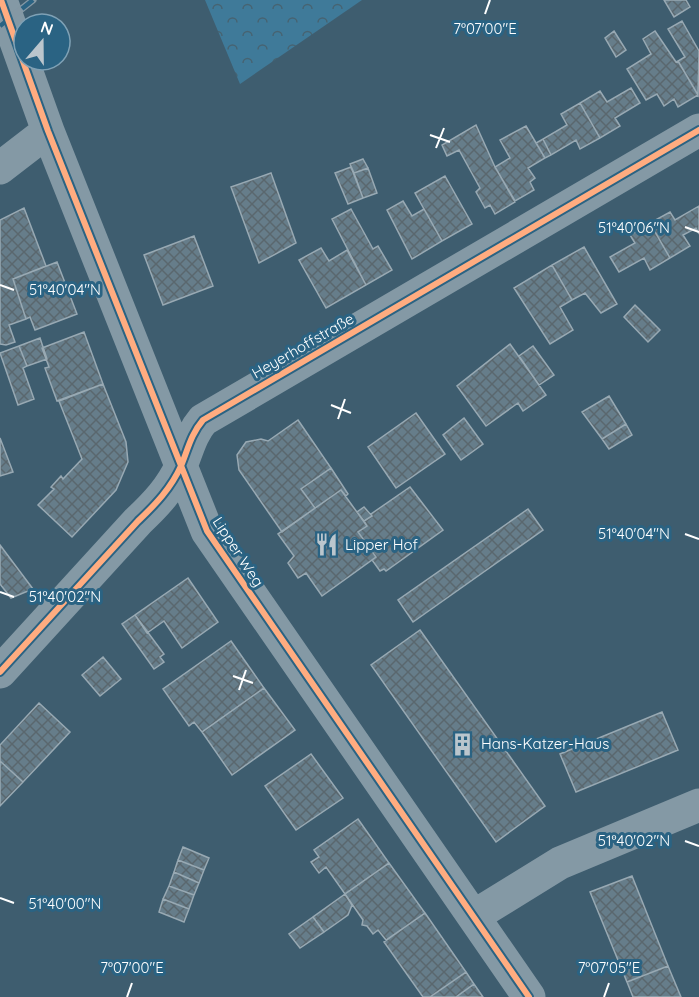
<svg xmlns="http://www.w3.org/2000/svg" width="699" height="997" viewBox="0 0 699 997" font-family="Quicksand,sans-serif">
<defs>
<pattern id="forest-crowns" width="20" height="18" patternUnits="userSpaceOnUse" patternTransform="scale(1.5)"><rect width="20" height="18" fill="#3f7a99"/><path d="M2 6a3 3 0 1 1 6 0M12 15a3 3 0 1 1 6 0" fill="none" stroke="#466372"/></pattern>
<pattern id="building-cross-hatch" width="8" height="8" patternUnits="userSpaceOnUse" patternTransform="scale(1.5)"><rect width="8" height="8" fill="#667d8a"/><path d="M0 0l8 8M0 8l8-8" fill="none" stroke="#5a676e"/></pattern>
</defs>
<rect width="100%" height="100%" fill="#3e5d6f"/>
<path fill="url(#forest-crowns)" d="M 205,0 L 362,0 L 240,84 Z"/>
<path fill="url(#building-cross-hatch)" stroke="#98a9b3" stroke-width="1.5" d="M 664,0 L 686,0 L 690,7 L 674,17 Z
M 682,21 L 699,51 L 698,95 L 678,61 L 685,57 L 668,29 Z
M 614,31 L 626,50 L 616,57 L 605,38 Z
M 655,31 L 676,62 L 678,61 L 698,95 L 678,107 L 674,99 L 664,106 L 657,94 L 646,100 L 627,69 L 651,54 L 643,39 Z
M 631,88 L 640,103 L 615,118 L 620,126 L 600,138 L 580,103 L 600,91 L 607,102 Z
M 580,103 L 600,138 L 580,149 L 576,140 L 551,155 L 543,139 L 567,125 L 561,114 Z
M 476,125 L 495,167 L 515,202 L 495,214 L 490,205 L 485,208 L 476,192 L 480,188 L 459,150 L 447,156 L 442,145 Z
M 526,126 L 545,158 L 528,168 L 535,178 L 530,182 L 534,190 L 515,201 L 495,167 L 510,158 L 500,140 Z
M 543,139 L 551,155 L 545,158 L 536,143 Z
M 363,159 L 368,168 L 354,173 L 350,164 Z
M 351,167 L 363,198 L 348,204 L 335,173 Z
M 368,168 L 377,193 L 363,198 L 354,173 Z
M 271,173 L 296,243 L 259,263 L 231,187 Z
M 445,176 L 472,224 L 442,241 L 415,193 Z
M 403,201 L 412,216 L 424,209 L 442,241 L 412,259 L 387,210 Z
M 699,206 L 699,234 L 696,228 L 683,235 L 690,246 L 670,258 L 650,223 L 670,212 L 675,220 Z
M 24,208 L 46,266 L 13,279 L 26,319 L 9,325 L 15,342 L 6,345 L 0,344 L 0,220 Z
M 351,209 L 373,249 L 378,246 L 392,270 L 366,285 L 332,219 Z
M 650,223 L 670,258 L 650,270 L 644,258 L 619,272 L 610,257 L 635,243 L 630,235 Z
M 194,236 L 213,286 L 163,305 L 144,255 Z
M 584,247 L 617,304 L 601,313 L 585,293 L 572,300 L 552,265 Z
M 321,248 L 329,261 L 347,250 L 366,285 L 326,308 L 299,260 Z
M 57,262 L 77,314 L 35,330 L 30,317 L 26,319 L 13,279 Z
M 552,265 L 572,300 L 560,307 L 573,330 L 550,344 L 514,288 Z
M 635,305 L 660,330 L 648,342 L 624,317 Z
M 84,332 L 103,384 L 57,401 L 45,368 L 49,367 L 42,348 Z
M 40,338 L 47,359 L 27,366 L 19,346 Z
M 510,344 L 546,395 L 523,411 L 518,403 L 486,426 L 457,386 Z
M 19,346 L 27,366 L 23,368 L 34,399 L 18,405 L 0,353 Z
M 533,346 L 554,375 L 539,385 L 519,356 Z
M 103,384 L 126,442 L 128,462 L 116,490 L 72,537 L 38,505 L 54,489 L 51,487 L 61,476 L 63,479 L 82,459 L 59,401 Z
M 609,396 L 626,424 L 602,439 L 582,412 Z
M 416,413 L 445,454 L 396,488 L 368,447 Z
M 464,418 L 483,444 L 461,460 L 443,435 Z
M 298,420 L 331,468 L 301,489 L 315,508 L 282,532 L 239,470 L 237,455 L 246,442 L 261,439 L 268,441 Z
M 626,424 L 632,435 L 609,449 L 602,439 Z
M 0,438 L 13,472 L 0,476 Z
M 331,468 L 348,494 L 346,496 L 341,490 L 315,508 L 301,489 Z
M 410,487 L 443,530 L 386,571 L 384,569 L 380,571 L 372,560 L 376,557 L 358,532 L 367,526 L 364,521 L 372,516 L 371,514 Z
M 341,490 L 367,526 L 358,532 L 376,557 L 322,596 L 306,573 L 298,578 L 288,563 L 294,556 L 278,534 Z
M 364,507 L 372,516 L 364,521 L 357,512 Z
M 528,509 L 543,530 L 413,622 L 398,600 Z
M 0,545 L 33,589 L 11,598 L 0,584 Z
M 188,578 L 218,622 L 182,648 L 164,621 L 147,633 L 135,615 Z
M 135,615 L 164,654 L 160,657 L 164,662 L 154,669 L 122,624 Z
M 420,630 L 545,806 L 496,842 L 371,665 Z
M 231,641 L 264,688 L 202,732 L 194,722 L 189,726 L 163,689 Z
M 103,657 L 121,679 L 100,696 L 82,675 Z
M 264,688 L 295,730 L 232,775 L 202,732 Z
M 39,703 L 70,732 L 23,782 L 0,761 L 0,745 Z
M 662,712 L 678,750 L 576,792 L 560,754 Z
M 311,754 L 343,798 L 296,830 L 265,786 Z
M 0,761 L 23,782 L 0,806 Z
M 358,819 L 389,863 L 345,894 L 326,867 L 319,873 L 311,862 L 319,857 L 314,850 Z
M 183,847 L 209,858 L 204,870 L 178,860 Z
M 178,860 L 204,870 L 199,883 L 174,872 Z
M 389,863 L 425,913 L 386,940 L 378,930 L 373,934 L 367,926 L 362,925 L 363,920 L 345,894 Z
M 174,872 L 199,883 L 194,895 L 169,886 Z
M 632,876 L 668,966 L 627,982 L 590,892 Z
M 169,886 L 194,895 L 189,909 L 163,899 Z
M 345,894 L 352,905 L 348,915 L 324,932 L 313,917 Z
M 163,899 L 189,909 L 184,922 L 159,912 Z
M 425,913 L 466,972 L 430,997 L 423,997 L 384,942 Z
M 313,917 L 324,932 L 300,948 L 289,934 Z
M 668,966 L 681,997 L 633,997 L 627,982 Z
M 466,972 L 474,984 L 456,997 L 430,997 Z
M 474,984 L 483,997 L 456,997 Z"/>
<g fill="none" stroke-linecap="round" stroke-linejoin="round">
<path stroke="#8499a5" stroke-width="33" d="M 1,0 L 48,131 L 207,531 L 529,997
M 0,168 L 48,131
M 0,672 L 138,521 C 156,504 171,488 181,466 C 188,449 191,434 203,420 L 699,130
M 474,916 L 560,863 L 699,805"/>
<defs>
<path id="rail" d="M 0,26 L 33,0"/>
</defs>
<use href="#rail" stroke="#8498a4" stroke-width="7"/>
<use href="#rail" stroke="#2a6383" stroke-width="4.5" stroke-dasharray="14" stroke-linecap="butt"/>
<defs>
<path id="cycleway" d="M 1,0 L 48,131 L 207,531 L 529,997
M 0,672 L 138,521 C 156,504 171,488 181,466 C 188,449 191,434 203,420 L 699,130"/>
</defs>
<use href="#cycleway" stroke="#2a6383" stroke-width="10"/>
<use href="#cycleway" stroke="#ffac80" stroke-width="6"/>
</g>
<path fill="none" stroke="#fff" stroke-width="2" d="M 485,14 L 490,0M 430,135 L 450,142M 436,148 L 444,128M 685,227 L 699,232M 0,285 L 14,290M 331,405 L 351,413M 338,419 L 345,399M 685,534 L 699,539M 0,592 L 14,597M 233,676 L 253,683M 239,690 L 246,670M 685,841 L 699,846M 0,898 L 14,903M 127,997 L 132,983M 604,997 L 609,983"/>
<defs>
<symbol id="restaurant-bare" viewBox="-9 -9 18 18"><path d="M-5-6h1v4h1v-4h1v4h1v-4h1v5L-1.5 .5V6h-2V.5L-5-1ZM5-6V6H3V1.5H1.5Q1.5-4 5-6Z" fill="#bbc6cd" stroke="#2a6383" stroke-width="2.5" paint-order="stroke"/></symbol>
<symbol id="building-bare" viewBox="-9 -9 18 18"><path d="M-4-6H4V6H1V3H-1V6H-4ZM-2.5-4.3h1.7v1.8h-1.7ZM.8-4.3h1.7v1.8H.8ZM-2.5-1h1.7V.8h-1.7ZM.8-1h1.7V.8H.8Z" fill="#bbc6cd" stroke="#2a6383" stroke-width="2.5" paint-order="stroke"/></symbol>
</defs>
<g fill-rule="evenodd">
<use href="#restaurant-bare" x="310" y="528" width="33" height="33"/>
<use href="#building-bare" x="446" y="728" width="33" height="33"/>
</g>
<g text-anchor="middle" stroke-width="6" stroke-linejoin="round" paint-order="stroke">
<g font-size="15" fill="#fff" stroke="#2a6383">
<text transform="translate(303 346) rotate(-30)" y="5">Heyerhoffstraße</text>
<text transform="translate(238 552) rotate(57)" y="5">Lipper Weg</text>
</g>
<g font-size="15" fill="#fff" stroke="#2a6383" text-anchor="start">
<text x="345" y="550">Lipper Hof</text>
<text x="481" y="749">Hans-Katzer-Haus</text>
</g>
</g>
<g font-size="15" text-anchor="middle" fill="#fff" stroke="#2a6383" stroke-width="6" stroke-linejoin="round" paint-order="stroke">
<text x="485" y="34">7°07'00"E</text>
<text x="634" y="233">51°40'06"N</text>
<text x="65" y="295">51°40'04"N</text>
<text x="634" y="539">51°40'04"N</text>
<text x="65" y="602">51°40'02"N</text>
<text x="634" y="846">51°40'02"N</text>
<text x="65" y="909">51°40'00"N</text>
<text x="132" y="973">7°07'00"E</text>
<text x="609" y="973">7°07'05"E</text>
</g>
<g transform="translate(42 42) rotate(20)"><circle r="28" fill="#2a6383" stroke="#7fa1b5" stroke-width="1.5"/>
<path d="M0-4.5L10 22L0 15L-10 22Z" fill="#bbc6cd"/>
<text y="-9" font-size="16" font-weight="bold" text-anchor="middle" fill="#ffffff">N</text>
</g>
</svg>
